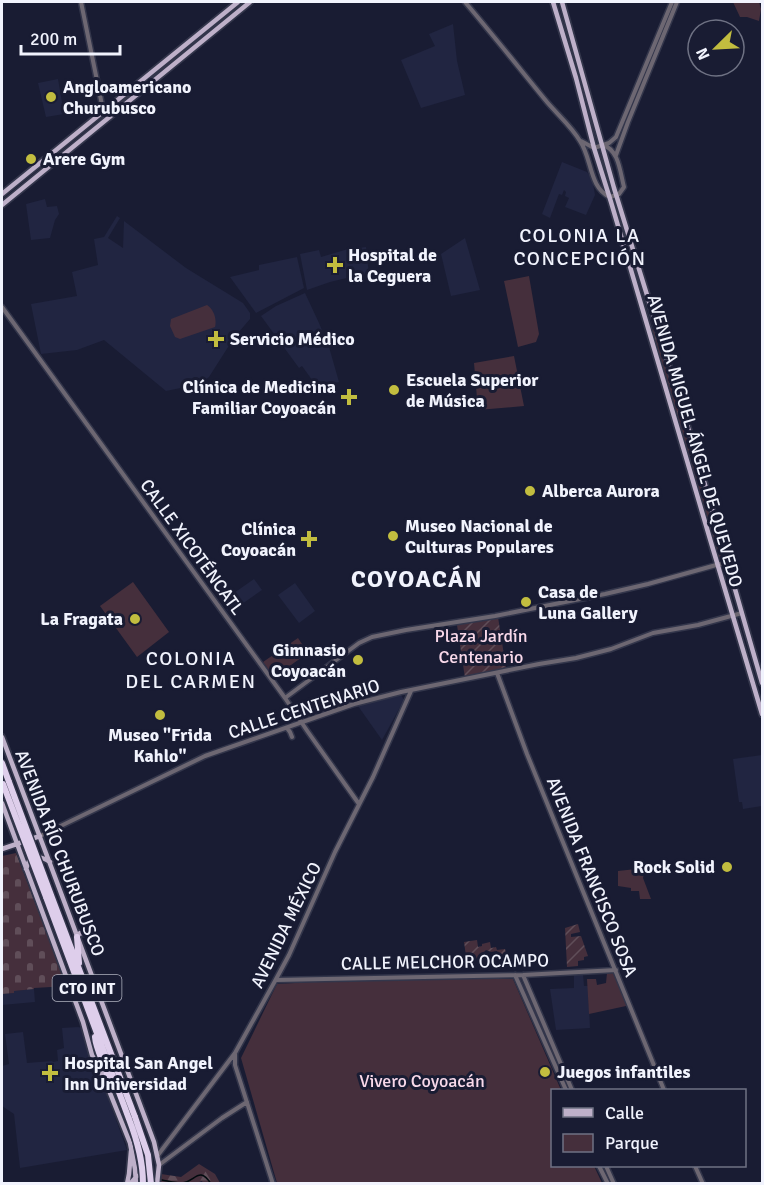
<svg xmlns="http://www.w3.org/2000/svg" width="764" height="1185" viewBox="0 0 764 1185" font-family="Signika,sans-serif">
<defs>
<pattern id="grass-tufts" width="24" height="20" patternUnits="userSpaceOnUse" patternTransform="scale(1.5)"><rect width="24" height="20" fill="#452f3c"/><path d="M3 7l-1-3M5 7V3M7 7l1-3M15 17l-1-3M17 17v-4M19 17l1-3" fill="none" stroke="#604e59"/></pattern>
<pattern id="forest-firs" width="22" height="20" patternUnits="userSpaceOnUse" patternTransform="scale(1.5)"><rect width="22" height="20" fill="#452f3c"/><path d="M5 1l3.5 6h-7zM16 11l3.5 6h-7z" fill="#604e59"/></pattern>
<pattern id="cemetery-stones" width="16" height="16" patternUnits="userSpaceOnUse" patternTransform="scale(1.5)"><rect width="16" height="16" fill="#452f3c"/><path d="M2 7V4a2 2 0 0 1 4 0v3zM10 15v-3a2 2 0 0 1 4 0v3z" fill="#604e59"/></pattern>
<pattern id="garden-furrows" width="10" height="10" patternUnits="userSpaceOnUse" patternTransform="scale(1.5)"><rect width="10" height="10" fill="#452f3c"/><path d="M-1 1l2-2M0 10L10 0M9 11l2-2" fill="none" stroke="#604e59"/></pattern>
</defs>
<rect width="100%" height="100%" fill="#191c33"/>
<path fill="#212541" d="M 453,24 L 457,61 L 465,95 L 421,108 L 401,60 L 435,46 L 429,34 Z
M 58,79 L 64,114 L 46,117 L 38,83 Z
M 562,162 L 587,172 L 591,177 L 593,183 L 595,195 L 586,215 L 565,207 L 569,198 L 565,196 L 566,192 L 564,190 L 562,195 L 559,194 L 550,218 L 542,214 Z
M 45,199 L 47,207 L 57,206 L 59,214 L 55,220 L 50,238 L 31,240 L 26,204 Z
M 117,216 L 120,218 L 108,238 L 123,248 L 124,221 L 186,268 L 243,303 L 250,313 L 250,319 L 232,340 L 229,341 L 230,344 L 209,377 L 200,384 L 166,391 L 104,340 L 77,350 L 41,354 L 31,304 L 77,296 L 72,272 L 98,265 L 94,239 L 104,237 Z
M 465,238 L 480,290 L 451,296 L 441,254 Z
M 366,247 L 369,275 L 355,276 L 330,282 L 307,290 L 300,254 L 319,250 L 321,257 L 348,249 Z
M 297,257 L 304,288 L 256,313 L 230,277 L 259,270 L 259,265 Z
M 305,293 L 319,323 L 329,347 L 339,382 L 320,386 L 315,384 L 302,366 L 299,368 L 261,316 L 276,306 Z
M 254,579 L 262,590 L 229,613 L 221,602 Z
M 295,583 L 315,611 L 299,623 L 278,595 Z
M 401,695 L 404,700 L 382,740 L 358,706 Z
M 762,755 L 762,806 L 743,809 L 742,802 L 739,802 L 733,759 Z
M 583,974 L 584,986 L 588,986 L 590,1028 L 556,1030 L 550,989 L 574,988 L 574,975 Z
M 34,989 L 35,1002 L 2,1005 L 2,994 L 13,993 L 14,991 Z
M 78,1027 L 82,1028 L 83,1031 L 90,1059 L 102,1081 L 127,1150 L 20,1168 L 14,1114 L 2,1106 L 2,1066 L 9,1064 L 5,1034 L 23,1032 L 27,1063 L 52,1061 L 53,1062 L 58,1061 L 57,1050 L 64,1048 L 62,1028 Z"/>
<path fill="url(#grass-tufts)" d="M 218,21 L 220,23 L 113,113 L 110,110 Z
M 655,329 L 694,455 L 689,456 L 651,330 Z
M 696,460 L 724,561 L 719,562 L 690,462 Z"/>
<path fill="url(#forest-firs)" d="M 199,1164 L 215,1174 L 220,1183 L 203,1183 L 202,1181 L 196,1183 L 160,1183 L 161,1174 L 181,1177 Z"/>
<path fill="url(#cemetery-stones)" d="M 16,853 L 67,986 L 34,988 L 34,989 L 14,991 L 14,993 L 2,994 L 2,856 Z"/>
<path fill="#452f3c" d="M 733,2 L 759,2 L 761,9 L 759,21 L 747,17 L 740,17 Z
M 529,276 L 539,334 L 536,342 L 518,347 L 504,281 Z
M 207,305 C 214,309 217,320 215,327 L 180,339 L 175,337 L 170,326 L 171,319 Z
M 514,356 L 524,406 L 478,410 L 474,363 Z
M 133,582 L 169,632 L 137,657 L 100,606 Z
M 298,638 L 308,653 L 274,677 L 263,662 Z
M 645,868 L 643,878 L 651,899 L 640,899 L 639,891 L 631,891 L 631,888 L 618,886 L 618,871 Z
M 607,973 L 614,973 L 627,1003 L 626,1006 L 589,1014 L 587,979 L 596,979 L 597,985 L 606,983 Z
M 365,979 L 513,979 L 561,1090 L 552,1090 L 552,1166 L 594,1166 L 602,1183 L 277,1183 L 241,1058 L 277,984 Z"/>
<path fill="url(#garden-furrows)" d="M 498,617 L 506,668 L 465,678 L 457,625 Z
M 578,924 L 580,932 L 571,934 L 571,937 L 581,936 L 588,956 L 584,957 L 584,960 L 578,961 L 578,966 L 567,967 L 565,928 Z
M 477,940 L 478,947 L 482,946 L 482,944 L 490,942 L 491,948 L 496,947 L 497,950 L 505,949 L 507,957 L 504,958 L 502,954 L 498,955 L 497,951 L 491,952 L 486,950 L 483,953 L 484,957 L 473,959 L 473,955 L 469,954 L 466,956 L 464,942 Z"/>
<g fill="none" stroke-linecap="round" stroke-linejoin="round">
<path stroke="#000a0e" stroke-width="1.5" d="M 162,1180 C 168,1181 176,1183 182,1183 C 195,1182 199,1165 211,1184"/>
<defs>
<path id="minor" d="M 81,2 L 102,105 L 110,117
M 465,2 C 493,35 520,69 547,102 C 558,115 572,127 580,141 C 592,158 589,188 610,197 L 619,194 L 624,187 C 620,172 619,150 603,145
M 581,141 L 594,148
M 594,148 L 609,143 L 616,137 L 672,2
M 616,155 L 628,122 L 677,2
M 2,307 L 285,698 L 308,732 L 359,804
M 497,673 L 527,754 L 664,1090
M 285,698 L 359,643 L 372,637 L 406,630 L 495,616 L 605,594 L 648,584 L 727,562
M 287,728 L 290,732 L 292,737
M 40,836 L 205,756 L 354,704 L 401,692 L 539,664 L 576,658 L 611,649 L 653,633 L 698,625 L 742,613
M 515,975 L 566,1090
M 523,975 L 572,1090
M 276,980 L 523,975 L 616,970
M 235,1054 L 235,1065 L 273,1184
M 158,1155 L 235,1053 L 275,981 L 289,955 L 335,852 L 373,777 L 411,691
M 159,1165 L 222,1118 L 247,1102
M 599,1166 L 608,1184
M 606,1166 L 614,1184
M 695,1166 L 703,1184"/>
<path id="major" d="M 553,2 L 576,78 L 594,148 L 611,202 L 710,539 L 762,714
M 562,2 L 614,188 L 697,457 L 762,683
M 2,194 L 238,2
M 2,205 L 250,2
M 2,737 L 52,869 L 154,1142 L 159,1165 L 157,1184
M 2,803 L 83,1022 L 92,1055 L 104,1078 L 130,1143 L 135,1169 L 136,1184
M 2,849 L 40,836
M 26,869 L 29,861 C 37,855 42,857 50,862
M 77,937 L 80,933 L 88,934
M 127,1184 L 129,1174 L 131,1151
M 130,1184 L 137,1176"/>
<path id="highway" d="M 2,763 L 9,782
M 51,895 L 135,1117
M 46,897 L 129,1119
M 77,937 L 79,963
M 95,1037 C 96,1053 111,1073 108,1088"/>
</defs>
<use href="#minor" stroke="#33364b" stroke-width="7"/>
<use href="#major" stroke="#33364b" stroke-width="8"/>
<use href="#highway" stroke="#33364b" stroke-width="9"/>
<use href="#minor" stroke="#6d6772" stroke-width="4"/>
<use href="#major" stroke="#beb0c9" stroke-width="4.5"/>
<use href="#highway" stroke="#deceeb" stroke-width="6"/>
<defs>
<path id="highway-bridge" d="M 9,782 L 51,895
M 3,784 L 46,897
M 135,1117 L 148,1155 L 151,1184
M 129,1119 C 137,1140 143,1160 143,1184"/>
</defs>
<use href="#highway-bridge" stroke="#33364b" stroke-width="9" stroke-linecap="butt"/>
<use href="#highway-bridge" stroke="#deceeb" stroke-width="6"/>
</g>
<g fill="#c2bd3f" stroke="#191c33" stroke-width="2">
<circle cx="51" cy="97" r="6"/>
<circle cx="31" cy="159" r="6"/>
<path d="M332 256h6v6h6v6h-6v6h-6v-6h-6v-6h6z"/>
<path d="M213 330h6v6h6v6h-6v6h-6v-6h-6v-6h6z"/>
<circle cx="394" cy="390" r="6"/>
<path d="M346 388h6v6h6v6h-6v6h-6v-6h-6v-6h6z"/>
<circle cx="530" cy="491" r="6"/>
<circle cx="393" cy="536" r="6"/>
<path d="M306 530h6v6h6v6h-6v6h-6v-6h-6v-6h6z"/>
<circle cx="526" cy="602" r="6"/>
<circle cx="135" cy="619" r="6"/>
<circle cx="358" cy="660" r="6"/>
<circle cx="160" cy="715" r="6"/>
<circle cx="727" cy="867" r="6"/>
<circle cx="545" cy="1072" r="6"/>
<path d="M47 1064h6v6h6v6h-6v6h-6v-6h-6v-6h6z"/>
</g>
<g text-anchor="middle" stroke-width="6" stroke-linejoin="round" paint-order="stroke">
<rect fill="#191c33" stroke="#b0b2c0" stroke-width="1.5" x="52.5" y="975" width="69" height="26" rx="4.5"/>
<g font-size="16" font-weight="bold" fill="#f1f3fd">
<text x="87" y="994">CTO INT</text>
</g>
<g font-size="18" font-weight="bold" fill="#f1f3fd" stroke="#191c33" text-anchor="start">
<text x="63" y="93">Angloamericano<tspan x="63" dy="21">Churubusco</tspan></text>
<text x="43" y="165">Arere Gym</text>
<text x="348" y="261">Hospital de<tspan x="348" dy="21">la Ceguera</tspan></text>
<text x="230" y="345">Servicio Médico</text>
<text x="406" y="386">Escuela Superior<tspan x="406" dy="21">de Música</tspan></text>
<text x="336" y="393" text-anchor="end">Clínica de Medicina<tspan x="336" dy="21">Familiar Coyoacán</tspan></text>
<text x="542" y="497">Alberca Aurora</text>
<text x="405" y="532">Museo Nacional de<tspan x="405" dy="21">Culturas Populares</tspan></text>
<text x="296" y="535" text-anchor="end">Clínica<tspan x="296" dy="21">Coyoacán</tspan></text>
<text x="538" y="598">Casa de<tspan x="538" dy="21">Luna Gallery</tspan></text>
<text x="123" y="625" text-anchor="end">La Fragata</text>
<text x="346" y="656" text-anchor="end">Gimnasio<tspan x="346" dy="21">Coyoacán</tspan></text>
<text x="160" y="741" text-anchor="middle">Museo "Frida<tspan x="160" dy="21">Kahlo"</tspan></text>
<text x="715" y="873" text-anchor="end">Rock Solid</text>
<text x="64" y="1069">Hospital San Angel<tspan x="64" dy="21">Inn Universidad</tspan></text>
<text x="557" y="1078">Juegos infantiles</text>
</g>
<g font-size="18" fill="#f1f3fd" stroke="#191c33">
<text transform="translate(695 441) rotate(74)" y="6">AVENIDA MIGUEL ÁNGEL DE QUEVEDO</text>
<text transform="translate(192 547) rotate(54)" y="6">CALLE XICOTÉNCATL</text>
<text transform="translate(304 709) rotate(-18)" y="6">CALLE CENTENARIO</text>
<text transform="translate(60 853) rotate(69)" y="6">AVENIDA RÍO CHURUBUSCO</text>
<text transform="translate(592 877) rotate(68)" y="6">AVENIDA FRANCISCO SOSA</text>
<text transform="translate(286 925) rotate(-64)" y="6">AVENIDA MÉXICO</text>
<text transform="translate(445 962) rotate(-1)" y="6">CALLE MELCHOR OCAMPO</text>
</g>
<g font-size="18" fill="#f9d9ea" stroke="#191c33">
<text x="481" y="642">Plaza Jardín<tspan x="481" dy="21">Centenario</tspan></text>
<text x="422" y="1087">Vivero Coyoacán</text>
</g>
<g font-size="20" letter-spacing="1.5" fill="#f1f3fd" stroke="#191c33">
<text x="580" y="242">COLONIA LA<tspan x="580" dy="23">CONCEPCIÓN</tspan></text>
<text x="191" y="665">COLONIA<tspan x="191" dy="23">DEL CARMEN</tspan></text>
</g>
<g font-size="24" font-weight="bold" letter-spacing="1.5" fill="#f1f3fd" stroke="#191c33">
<text x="417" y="587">COYOACÁN</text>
</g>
</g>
<rect width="764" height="1185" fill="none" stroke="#f1f3fd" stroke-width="6"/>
<rect x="551" y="1089" width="195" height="78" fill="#191c33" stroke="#6f7284" stroke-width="1.5"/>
<rect x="563" y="1108" width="30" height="9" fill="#beb0c9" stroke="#6f7284" stroke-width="1.5"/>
<text x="605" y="1119" font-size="18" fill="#f1f3fd">Calle</text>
<rect x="563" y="1134" width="30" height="18" fill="#452f3c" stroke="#6f7284" stroke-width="1.5"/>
<text x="605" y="1149" font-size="18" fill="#f1f3fd">Parque</text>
<g transform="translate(716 48) rotate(246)"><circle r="28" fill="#191c33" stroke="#6f7284" stroke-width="1.5"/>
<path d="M0-4.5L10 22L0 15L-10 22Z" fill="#c2bd3f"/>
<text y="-9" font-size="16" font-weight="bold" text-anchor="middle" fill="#f1f3fd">N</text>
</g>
<path d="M21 45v9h99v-9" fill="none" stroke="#f1f3fd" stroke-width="3"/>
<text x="30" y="45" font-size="18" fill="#f1f3fd" stroke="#191c33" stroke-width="4.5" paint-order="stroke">200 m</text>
</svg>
